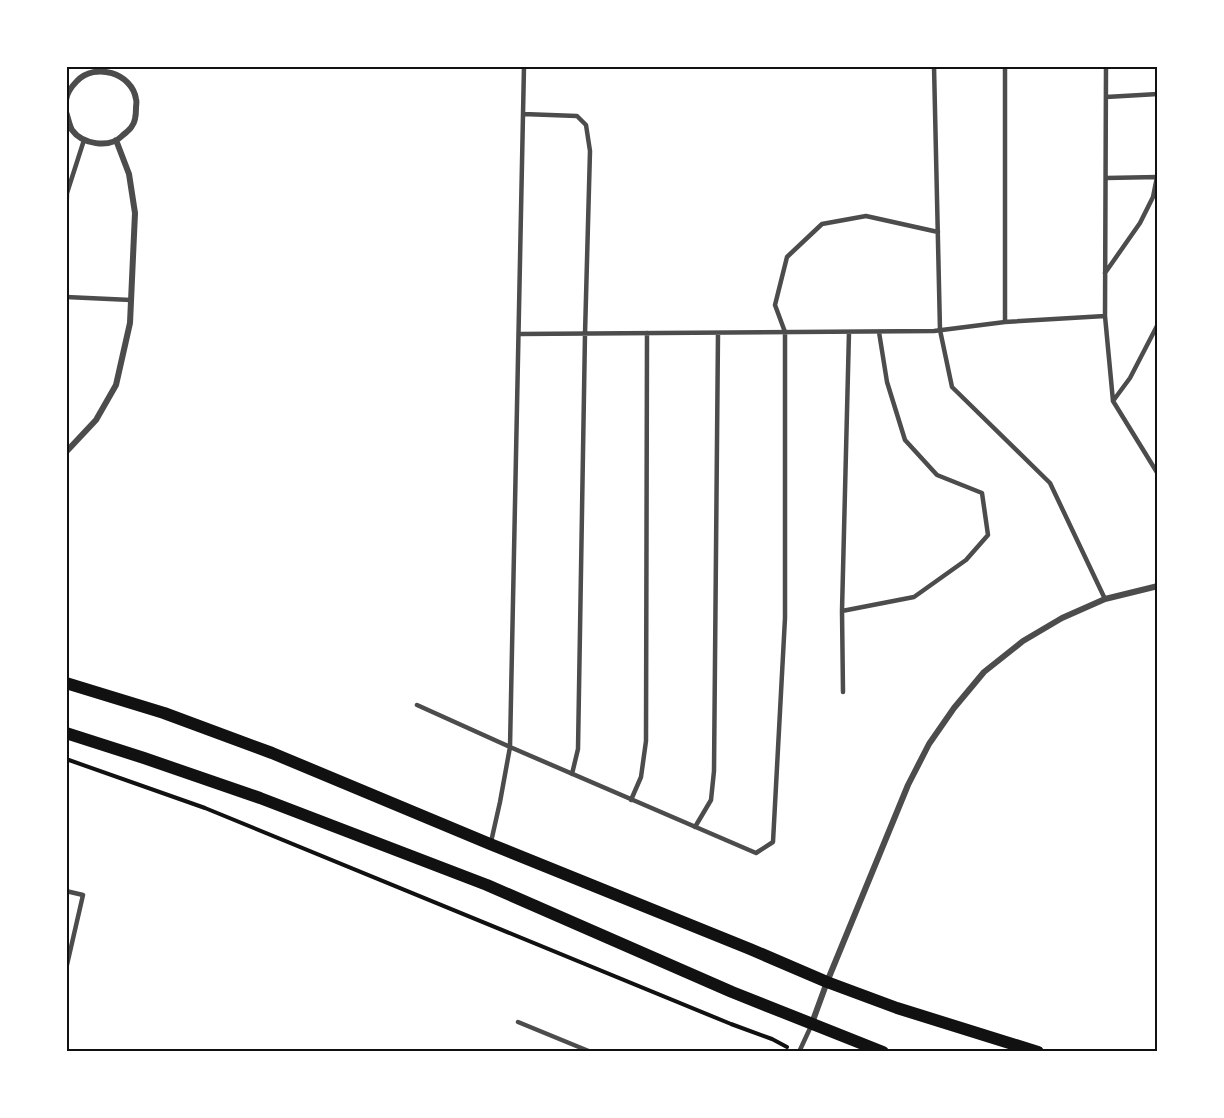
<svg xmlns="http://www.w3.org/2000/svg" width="1224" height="1118" viewBox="0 0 1224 1118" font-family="'Space Grotesk',sans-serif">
<rect width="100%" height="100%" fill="#fff"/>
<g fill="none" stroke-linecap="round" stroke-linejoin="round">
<path stroke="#111" stroke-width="4" d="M 66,759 L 205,808 L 731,1024 L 772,1039 L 787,1047"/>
<path stroke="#4c4c4c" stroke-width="4.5" d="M 934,66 L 940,330 L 952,387 L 1050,483 L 1105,599
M 1005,66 L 1005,322
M 1106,97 L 1158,94
M 523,114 L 577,116 L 586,125 L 590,151 L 585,334 L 578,749 L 572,774
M 1106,178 L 1158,177
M 66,227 L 67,193 L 84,140
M 1105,273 L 1140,223 L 1153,197 L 1157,177
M 66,297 L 131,300
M 1105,316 L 1113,401 L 1158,474
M 849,332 L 842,611 L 914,597 L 966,560 L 988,535 L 982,493 L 937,475 L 905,440 L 887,382 L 879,332
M 519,334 L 934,331 L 1005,322 L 1105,316 L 1106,66
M 1113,401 L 1130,378 L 1158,324
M 842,611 L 843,692
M 417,705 L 510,747 L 756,853 L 773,842 L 785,618 L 785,332 L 775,305 L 787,257 L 822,224 L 866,216 L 938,232
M 631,800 L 641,777 L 646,741 L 647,333
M 695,827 L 711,800 L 714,771 L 718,333
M 491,842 L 500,802 L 510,747 L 524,66
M 66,891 L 83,895 L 66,969
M 518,1022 L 591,1052
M 799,1052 L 812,1024"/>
<path stroke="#4c4c4c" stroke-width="6" d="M 66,100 C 67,92 71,87 77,81 C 95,62 132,73 136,99 C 137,102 136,105 136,108 C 136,114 136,121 132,126 C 130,130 125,133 122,136 C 109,149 82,144 72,130 C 69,125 68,117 66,112
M 66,452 L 96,420 L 116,385 L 130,323 L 135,213 L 129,174 L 116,140
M 812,1023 L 827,982 L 908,785 L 929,744 L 954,708 L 984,672 L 1023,641 L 1062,618 L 1105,599 L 1158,586"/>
<path stroke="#111" stroke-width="12" d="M 66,683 L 164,713 L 272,753 L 490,844 L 750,949 L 827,982 L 897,1008 L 1038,1052
M 66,733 L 144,758 L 260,798 L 487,885 L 732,992 L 883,1052"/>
</g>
<rect width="1224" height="1118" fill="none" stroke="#ffffff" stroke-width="135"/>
<rect x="68" y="68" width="1088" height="982" fill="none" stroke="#111" stroke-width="2"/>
</svg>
